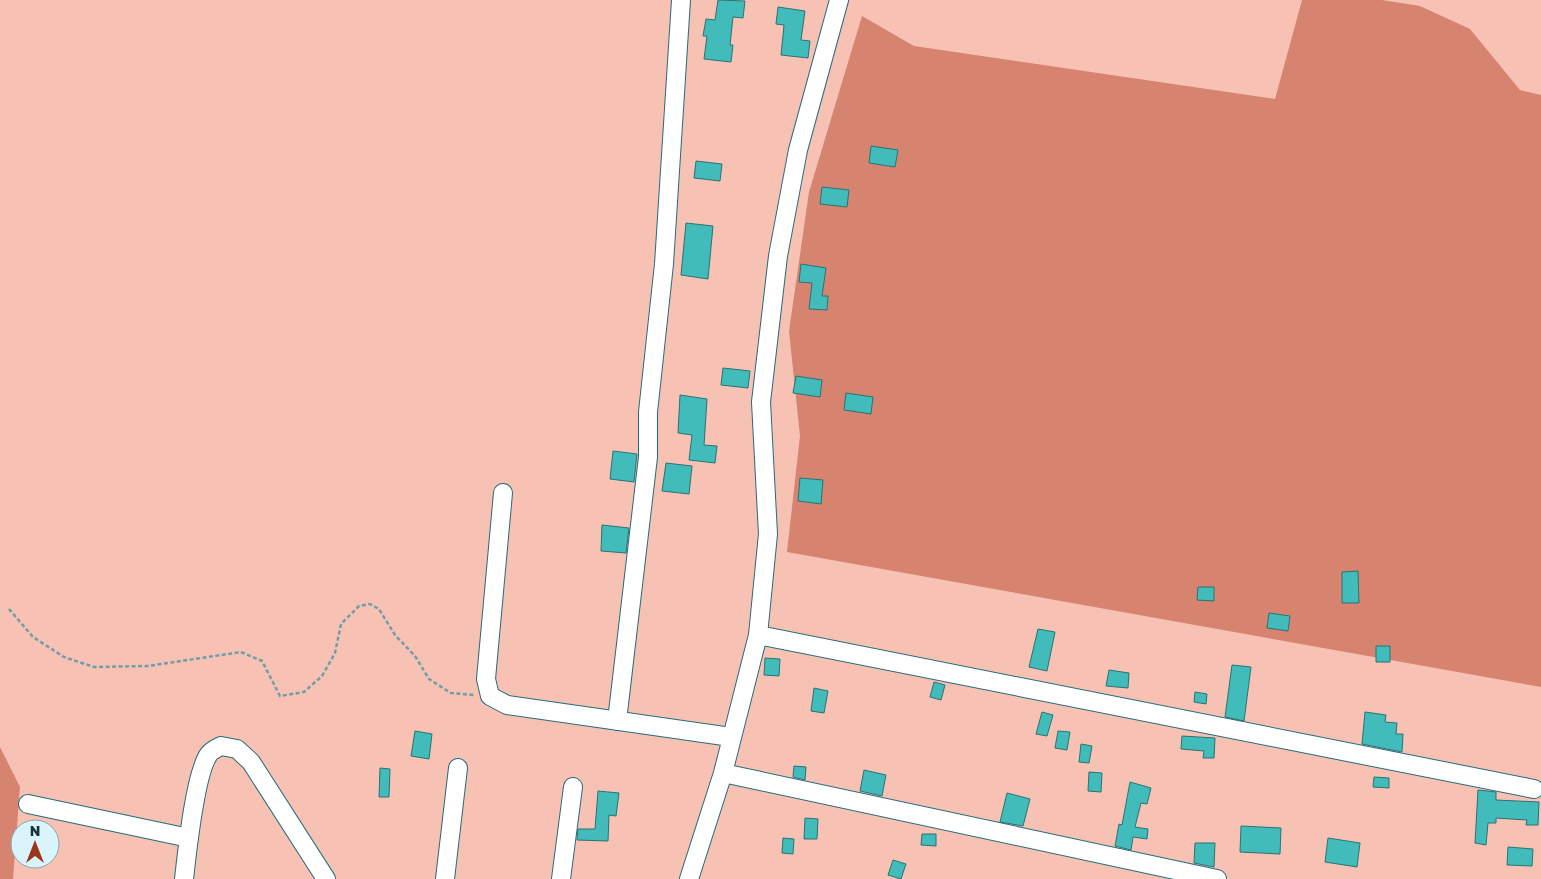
<svg xmlns="http://www.w3.org/2000/svg" width="1541" height="879" viewBox="0 0 1541 879" font-family="'Golos Text',sans-serif">
<rect width="100%" height="100%" fill="#b6ecf9"/>
<path fill="#f7c2b4" fill-rule="evenodd" d="M 0,0 L 1541,0 L 1541,879 L 0,879 ZM 20,829 L 50,829 L 50,859 L 20,859 Z"/>
<path fill="#d68470" d="M 1302,0 L 1382,0 L 1420,6 L 1470,29 L 1520,90 L 1541,95 L 1541,687 L 787,552 L 800,436 L 789,331 L 809,192 L 862,16 L 914,46 L 1275,99 Z
M 0,747 L 20,787 L 13,879 L 0,879 Z"/>
<path fill="#42bbbb" stroke="#287373" d="M 718,0 L 745,1 L 743,18 L 733,17 L 730,45 L 733,45 L 731,62 L 704,59 L 707,36 L 703,36 L 706,19 L 715,20 Z
M 778,7 L 805,11 L 801,40 L 810,41 L 808,58 L 781,55 L 784,25 L 776,24 Z
M 871,146 L 898,150 L 895,167 L 869,163 Z
M 696,161 L 722,164 L 720,181 L 694,178 Z
M 822,187 L 849,190 L 847,207 L 820,204 Z
M 686,223 L 713,226 L 708,279 L 681,275 Z
M 801,264 L 826,268 L 822,296 L 828,296 L 827,310 L 809,309 L 812,283 L 799,282 Z
M 723,368 L 750,371 L 748,388 L 721,385 Z
M 796,376 L 822,380 L 820,397 L 793,393 Z
M 846,393 L 873,397 L 871,414 L 844,410 Z
M 680,395 L 707,399 L 704,445 L 717,446 L 715,463 L 689,460 L 692,435 L 678,433 Z
M 613,451 L 637,454 L 634,482 L 610,479 Z
M 666,463 L 692,466 L 689,494 L 662,491 Z
M 800,478 L 823,480 L 821,504 L 798,501 Z
M 602,525 L 629,528 L 626,553 L 601,551 Z
M 1358,571 L 1359,603 L 1342,603 L 1342,572 Z
M 1198,587 L 1214,587 L 1214,601 L 1197,600 Z
M 1269,613 L 1290,616 L 1288,631 L 1267,628 Z
M 1038,629 L 1055,632 L 1047,671 L 1029,667 Z
M 1376,646 L 1390,646 L 1390,662 L 1376,662 Z
M 765,658 L 780,659 L 779,676 L 764,675 Z
M 1232,665 L 1251,667 L 1244,721 L 1225,717 Z
M 1109,670 L 1129,673 L 1128,688 L 1106,686 Z
M 934,682 L 945,685 L 941,700 L 930,697 Z
M 814,688 L 828,691 L 824,713 L 811,711 Z
M 1195,692 L 1207,694 L 1206,704 L 1194,702 Z
M 1042,712 L 1053,715 L 1047,736 L 1036,734 Z
M 1365,712 L 1386,715 L 1385,722 L 1397,723 L 1396,734 L 1403,734 L 1402,752 L 1362,744 Z
M 415,731 L 432,734 L 429,759 L 411,756 Z
M 1058,731 L 1070,732 L 1067,750 L 1055,748 Z
M 1182,736 L 1215,738 L 1214,758 L 1203,758 L 1204,751 L 1181,749 Z
M 1081,744 L 1092,746 L 1089,763 L 1079,762 Z
M 794,766 L 806,767 L 805,780 L 793,777 Z
M 380,768 L 390,769 L 389,797 L 379,797 Z
M 864,770 L 886,775 L 882,796 L 860,791 Z
M 1089,772 L 1102,773 L 1101,792 L 1088,791 Z
M 1374,777 L 1389,778 L 1389,788 L 1373,787 Z
M 1130,782 L 1151,788 L 1147,804 L 1141,803 L 1135,827 L 1148,829 L 1147,839 L 1133,837 L 1131,850 L 1115,846 L 1119,824 L 1122,825 Z
M 1478,790 L 1496,792 L 1496,800 L 1539,802 L 1538,825 L 1526,825 L 1527,820 L 1496,818 L 1496,823 L 1488,823 L 1486,845 L 1475,843 Z
M 598,791 L 619,793 L 616,816 L 609,815 L 608,841 L 577,840 L 578,829 L 595,829 Z
M 1007,793 L 1030,799 L 1023,826 L 1000,822 Z
M 805,818 L 818,819 L 817,839 L 804,839 Z
M 1241,826 L 1281,828 L 1280,854 L 1240,852 Z
M 922,834 L 936,834 L 936,846 L 921,845 Z
M 783,838 L 794,839 L 793,854 L 782,853 Z
M 1328,838 L 1360,843 L 1357,867 L 1325,862 Z
M 1195,843 L 1215,843 L 1214,867 L 1194,863 Z
M 1508,847 L 1533,849 L 1532,866 L 1507,865 Z
M 893,860 L 906,864 L 901,879 L 888,875 Z"/>
<g fill="none" stroke-linecap="round" stroke-linejoin="round">
<defs>
<path id="minor" d="M 503,493 L 486,679 L 490,696 L 507,705 L 731,737
M 758,635 L 1534,789
M 617,721 L 648,457 L 648,412 L 664,264 L 681,0
M 723,773 L 1217,879
M 28,804 L 189,838
M 184,879 C 187,853 195,773 209,754 C 211,751 217,748 221,746 L 237,749 L 251,762 L 326,879
M 445,879 L 458,768
M 561,879 L 573,787
M 689,879 L 723,773 L 758,635 L 768,534 L 761,402 L 778,256 L 798,150 L 839,0"/>
</defs>
<use href="#minor" stroke="#256b7b" stroke-width="20"/>
<path stroke="#729da7" stroke-width="2.5" stroke-dasharray="4 2.5" stroke-linecap="butt" d="M 9,609 L 33,637 L 64,657 L 94,667 L 148,666 L 241,652 L 262,661 L 280,696 L 304,692 L 322,676 L 335,653 L 341,624 L 359,606 L 370,604 L 379,609 L 395,635 L 415,656 L 429,679 L 451,693 L 474,695"/>
<use href="#minor" stroke="#fff" stroke-width="18"/>
</g>
<g transform="translate(35 844)"><circle r="24" fill="#d9f4fa" stroke="#8ba7ad"/>
<path d="M0-4L9 19L0 12L-9 19Z" fill="#9d351b"/>
<text y="-8" font-size="14" font-weight="bold" text-anchor="middle" fill="#17343a">N</text>
</g>
</svg>
